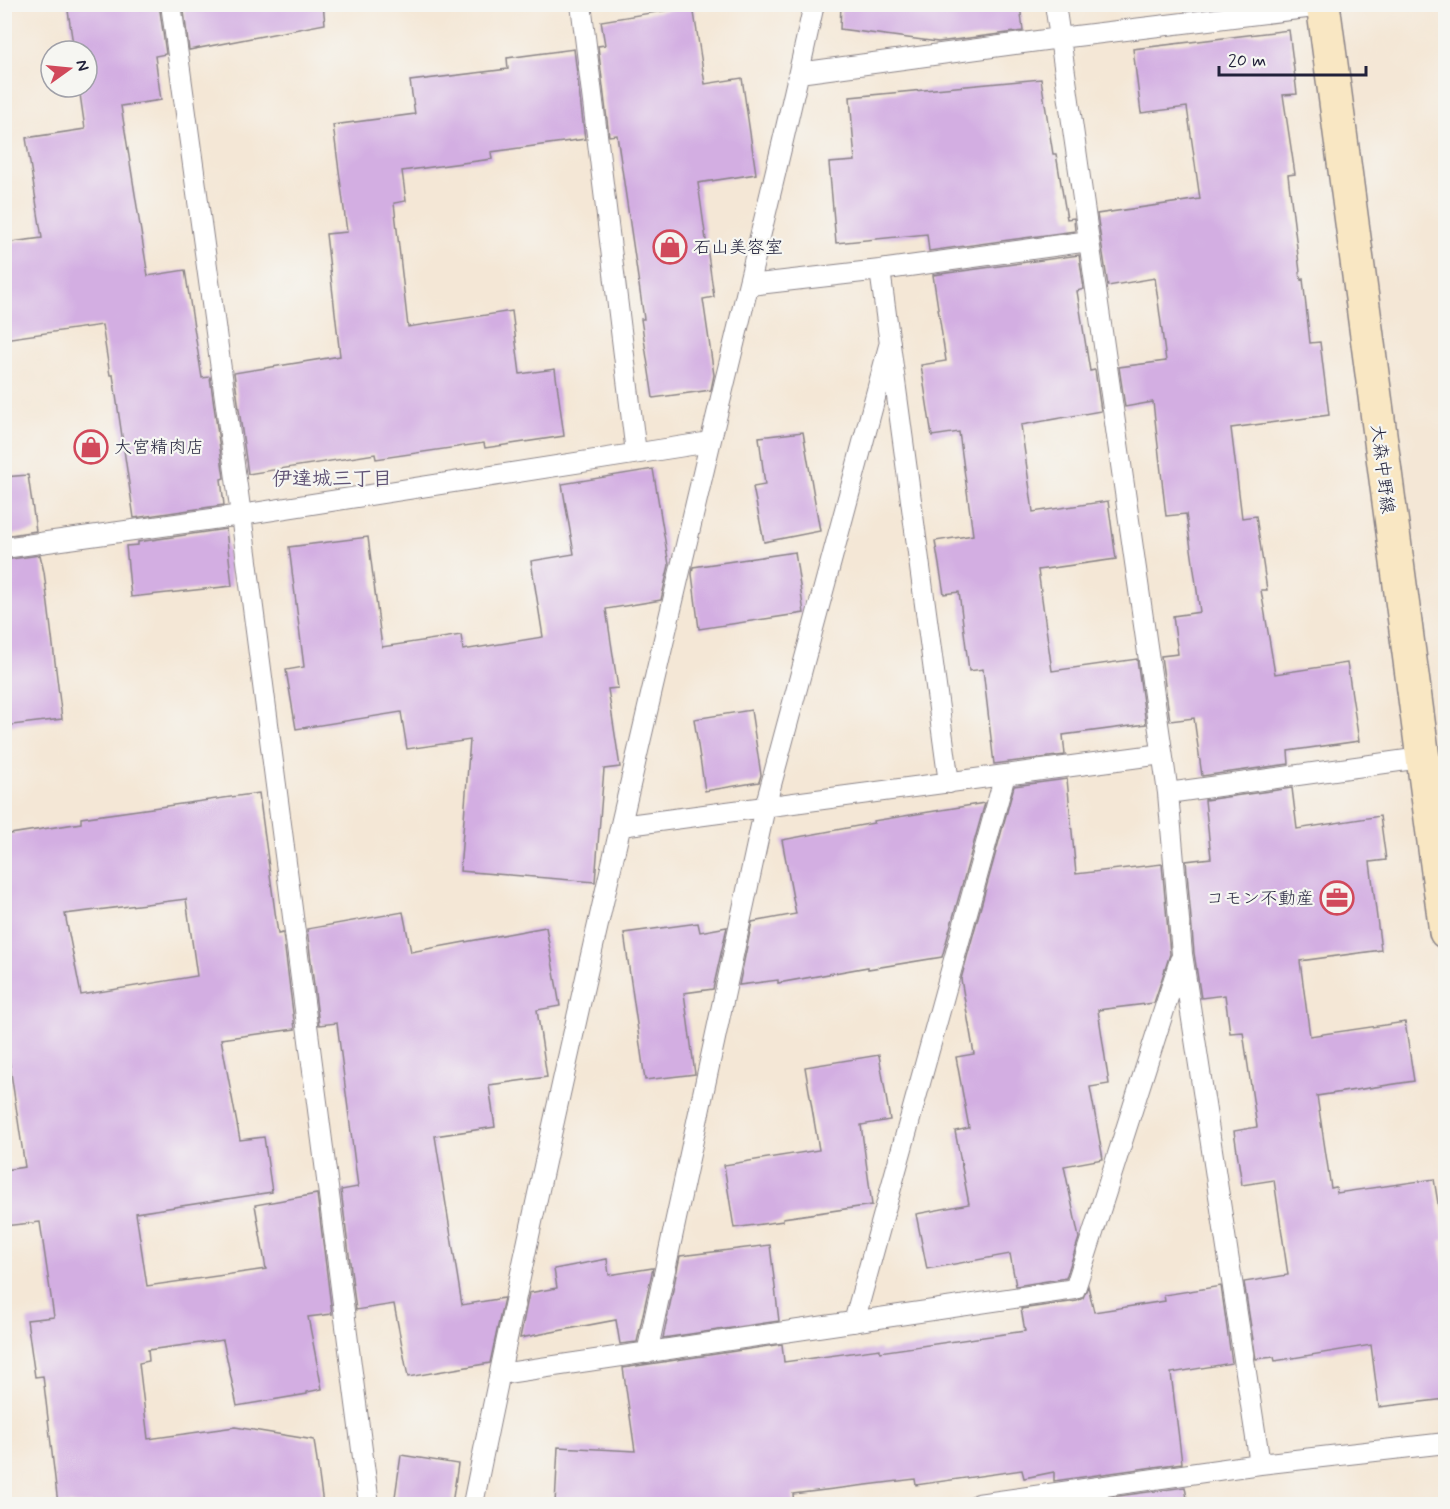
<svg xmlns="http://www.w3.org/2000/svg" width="1450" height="1509" viewBox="0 0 1450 1509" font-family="Mynerve,'Klee One',sans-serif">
<rect width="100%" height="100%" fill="#f6f6f2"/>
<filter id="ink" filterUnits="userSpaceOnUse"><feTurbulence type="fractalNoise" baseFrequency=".0167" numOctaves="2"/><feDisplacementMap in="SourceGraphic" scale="12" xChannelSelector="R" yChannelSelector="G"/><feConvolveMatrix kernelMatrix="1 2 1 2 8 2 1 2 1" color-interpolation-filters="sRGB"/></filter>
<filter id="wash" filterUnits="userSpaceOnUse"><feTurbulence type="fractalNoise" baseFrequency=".008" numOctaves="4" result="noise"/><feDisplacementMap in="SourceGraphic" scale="24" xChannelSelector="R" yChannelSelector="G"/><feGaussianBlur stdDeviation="1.35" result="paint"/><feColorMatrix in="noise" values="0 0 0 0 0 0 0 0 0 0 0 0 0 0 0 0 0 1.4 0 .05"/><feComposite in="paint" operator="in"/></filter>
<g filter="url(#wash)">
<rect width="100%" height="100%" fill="#f4e7d6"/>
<g id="blocks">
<path fill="#d3aee2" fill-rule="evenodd" d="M 67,4 L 159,4 L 166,54 L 155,56 L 161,100 L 121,106 L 148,276 L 185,270 L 202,378 L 210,377 L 224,478 L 221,479 L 224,505 L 134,518 L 113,375 L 110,375 L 102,325 L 4,339 L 4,243 L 42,238 L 26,138 L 85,129 L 79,87 L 87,87 L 87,51 L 74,51 Z
M 183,4 L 323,4 L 325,24 L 189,50 Z
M 841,4 L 1020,4 L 1023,31 L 938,42 L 840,29 Z
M 693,6 L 705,84 L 742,78 L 756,174 L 698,183 L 714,297 L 703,299 L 714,375 L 711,390 L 653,398 L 641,319 L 644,319 L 617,135 L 609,136 L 598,46 L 605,45 L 601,21 Z
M 1289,30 L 1297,94 L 1283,95 L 1295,174 L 1288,175 L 1301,280 L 1303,279 L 1310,343 L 1320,342 L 1329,415 L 1231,428 L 1242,518 L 1256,516 L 1267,590 L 1261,590 L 1275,674 L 1347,663 L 1359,741 L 1288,751 L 1289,764 L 1202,776 L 1194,718 L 1170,721 L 1161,656 L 1178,654 L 1173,616 L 1200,612 L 1186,514 L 1166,516 L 1153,402 L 1125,407 L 1119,367 L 1166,361 L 1155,278 L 1108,286 L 1097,214 L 1200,199 L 1187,107 L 1141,113 L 1133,49 Z
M 574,49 L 585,139 L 491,152 L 492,159 L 402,171 L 406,201 L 394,203 L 408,327 L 512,311 L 520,374 L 555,369 L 564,436 L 485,448 L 484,443 L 376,459 L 375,454 L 248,474 L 234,373 L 340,356 L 326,234 L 347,232 L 333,125 L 415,114 L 410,81 L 508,69 L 507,58 Z
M 1041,79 L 1053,154 L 1056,154 L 1067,219 L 1074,218 L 1075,231 L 929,251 L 927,234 L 836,243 L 829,163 L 855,161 L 850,97 Z
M 1079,255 L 1084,289 L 1077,291 L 1090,371 L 1095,370 L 1101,411 L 1021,425 L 1033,512 L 1108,501 L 1116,559 L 1038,570 L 1052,671 L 1137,659 L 1146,724 L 1063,735 L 1065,755 L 994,764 L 983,669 L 969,671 L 959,592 L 944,594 L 935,541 L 973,535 L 959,432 L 932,436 L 921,365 L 946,361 L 933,275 Z
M 803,432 L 820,531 L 764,542 L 753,487 L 765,485 L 759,437 Z
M 653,469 L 669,565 L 661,600 L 606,609 L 618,688 L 608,689 L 620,767 L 604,769 L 595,882 L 460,871 L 470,740 L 407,749 L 401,712 L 296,729 L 286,670 L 304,667 L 289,547 L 368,537 L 382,647 L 461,635 L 463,650 L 543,637 L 531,561 L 574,554 L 562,484 Z
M 28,475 L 36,531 L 4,536 L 4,477 Z
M 226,529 L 232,586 L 131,597 L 126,546 L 138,545 L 138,542 Z
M 795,552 L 804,613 L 699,629 L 692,574 L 693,567 Z
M 40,555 L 44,572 L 62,719 L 4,726 L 4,560 Z
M 751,710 L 761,775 L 759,782 L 705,791 L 694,719 Z
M 1067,779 L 1076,874 L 1162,864 L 1170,954 L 1154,1003 L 1098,1010 L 1109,1084 L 1090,1087 L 1103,1159 L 1064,1166 L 1079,1238 L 1066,1278 L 1016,1286 L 1010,1254 L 927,1269 L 916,1214 L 969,1204 L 955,1131 L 969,1128 L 956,1057 L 974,1054 L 961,979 L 1014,786 Z
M 1292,788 L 1297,829 L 1380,816 L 1386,860 L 1370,862 L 1381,950 L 1300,961 L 1310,1036 L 1405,1022 L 1414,1081 L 1317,1096 L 1331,1188 L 1336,1187 L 1337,1193 L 1434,1179 L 1444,1240 L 1440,1241 L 1446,1283 L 1446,1399 L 1379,1407 L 1371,1345 L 1275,1361 L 1274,1357 L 1256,1359 L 1244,1282 L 1288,1275 L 1274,1180 L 1242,1185 L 1234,1131 L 1257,1127 L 1243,1032 L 1230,1033 L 1225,995 L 1201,998 L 1194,953 L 1186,861 L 1211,858 L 1205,800 Z
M 259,793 L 278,934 L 283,933 L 295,1029 L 221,1039 L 240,1140 L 264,1137 L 272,1192 L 136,1213 L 147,1286 L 266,1269 L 255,1205 L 317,1194 L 332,1314 L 308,1317 L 322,1389 L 307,1392 L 307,1394 L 237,1406 L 223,1340 L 148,1350 L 149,1361 L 139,1363 L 148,1439 L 235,1427 L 314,1440 L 323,1504 L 58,1504 L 43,1376 L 35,1377 L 27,1320 L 54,1317 L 40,1222 L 4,1226 L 4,1170 L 25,1167 L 4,1026 L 4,835 L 81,823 L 81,818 ZM 186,899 L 197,976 L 81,995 L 65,914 Z
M 985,803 L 942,957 L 868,969 L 868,967 L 778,983 L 778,980 L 739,985 L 752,922 L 796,914 L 782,840 L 874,823 L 873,821 Z
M 403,912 L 411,952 L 546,927 L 560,1006 L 537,1010 L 547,1077 L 489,1085 L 495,1127 L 435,1136 L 462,1305 L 504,1298 L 490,1363 L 408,1377 L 394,1304 L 356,1310 L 341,1190 L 358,1187 L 337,1023 L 319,1025 L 307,929 Z
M 698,923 L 700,932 L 727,927 L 713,989 L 684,993 L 695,1074 L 645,1080 L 624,933 Z
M 879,1055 L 890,1120 L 861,1125 L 872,1205 L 783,1218 L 783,1221 L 734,1228 L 724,1165 L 819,1150 L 805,1067 Z
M 770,1245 L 779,1321 L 663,1338 L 680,1256 Z
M 607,1259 L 609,1275 L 653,1268 L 637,1342 L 620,1344 L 616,1320 L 520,1338 L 529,1293 L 557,1288 L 554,1269 Z
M 1088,1286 L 1094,1312 L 1165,1301 L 1164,1295 L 1221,1286 L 1232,1363 L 1171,1373 L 1182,1463 L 1054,1481 L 1054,1472 L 1024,1478 L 1022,1470 L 916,1485 L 915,1479 L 793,1494 L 794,1504 L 555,1504 L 558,1447 L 635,1451 L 623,1368 L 782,1344 L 784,1362 L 880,1349 L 880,1352 L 1025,1331 L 1021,1309 L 1077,1301 L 1083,1298 Z
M 401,1455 L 458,1464 L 452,1504 L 394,1504 Z
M 1185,1487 L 1188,1504 L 1060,1504 Z"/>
</g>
</g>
<g filter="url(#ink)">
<use href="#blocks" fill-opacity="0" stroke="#8b8488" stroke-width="1.5"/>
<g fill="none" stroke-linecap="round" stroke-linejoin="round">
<defs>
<path id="service" d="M 171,4 L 241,515 L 369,1504
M 581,4 L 636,453
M 799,73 L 1060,38 L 1055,4
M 880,270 L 949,783
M 750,285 L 880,270 L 1089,241
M 4,548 L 241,515 L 710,442
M 1168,793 L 1421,758
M 621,826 L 1162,754
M 854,1322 L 1005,775
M 647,1353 L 765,807 L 890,342
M 500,1374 L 1075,1289 L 1180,960
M 1260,1464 L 1182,954 L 1168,793 L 1060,38 L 1323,6
M 473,1504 C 544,1151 626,799 709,448 C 744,300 782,153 814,4
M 978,1504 L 1260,1464 L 1446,1443"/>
<path id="secondary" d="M 1323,4 L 1446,932"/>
</defs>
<use href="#service" stroke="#8b8488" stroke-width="22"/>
<use href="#secondary" stroke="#8b8488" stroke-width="36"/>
<use href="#service" stroke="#fff" stroke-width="20"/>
<use href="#secondary" stroke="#f9e7c3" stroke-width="33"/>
</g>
</g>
<defs>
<symbol id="shop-ring" viewBox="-11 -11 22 22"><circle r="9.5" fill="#f6f6f2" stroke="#d1495b" stroke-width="1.5"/><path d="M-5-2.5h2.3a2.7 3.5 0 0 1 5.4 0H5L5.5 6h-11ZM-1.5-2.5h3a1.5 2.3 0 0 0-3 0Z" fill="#d1495b"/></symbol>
<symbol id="office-ring" viewBox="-11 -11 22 22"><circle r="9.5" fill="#f6f6f2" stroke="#d1495b" stroke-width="1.5"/><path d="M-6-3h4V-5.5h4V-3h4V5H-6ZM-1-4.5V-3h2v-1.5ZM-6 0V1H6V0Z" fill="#d1495b"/></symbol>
</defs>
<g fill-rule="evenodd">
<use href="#shop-ring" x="651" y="228" width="38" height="38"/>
<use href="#shop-ring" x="72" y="428" width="38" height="38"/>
<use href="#office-ring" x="1318" y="879" width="38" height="38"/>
</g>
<g text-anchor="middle" stroke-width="4.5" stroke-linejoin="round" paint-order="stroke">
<g font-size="18" fill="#22223b" stroke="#f6f6f2" text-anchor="start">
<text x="693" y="253">石山美容室</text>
<text x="114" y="453">大宮精肉店</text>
<text x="1314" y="904" text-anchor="end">コモン不動産</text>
</g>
<g font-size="18" fill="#22223b" stroke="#f6f6f2">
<text transform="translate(1383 469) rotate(83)" y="6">大森中野線</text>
</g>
<g font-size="20" font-weight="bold" fill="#605375" stroke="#f6f6f2">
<text x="332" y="485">伊達城三丁目</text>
</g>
</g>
<rect width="1450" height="1509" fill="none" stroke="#f6f6f2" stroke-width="24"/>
<g transform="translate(69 69) rotate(75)"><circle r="28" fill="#f6f6f2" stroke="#a1a1a9" stroke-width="1.5"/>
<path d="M0-4.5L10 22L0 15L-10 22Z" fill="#d1495b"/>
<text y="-9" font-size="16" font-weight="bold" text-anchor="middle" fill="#22223b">N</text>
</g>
<path d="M1219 66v9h147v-9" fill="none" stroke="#22223b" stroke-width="3"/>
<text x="1228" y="66" font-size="18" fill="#22223b" stroke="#f6f6f2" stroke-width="4.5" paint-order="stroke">20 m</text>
</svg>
